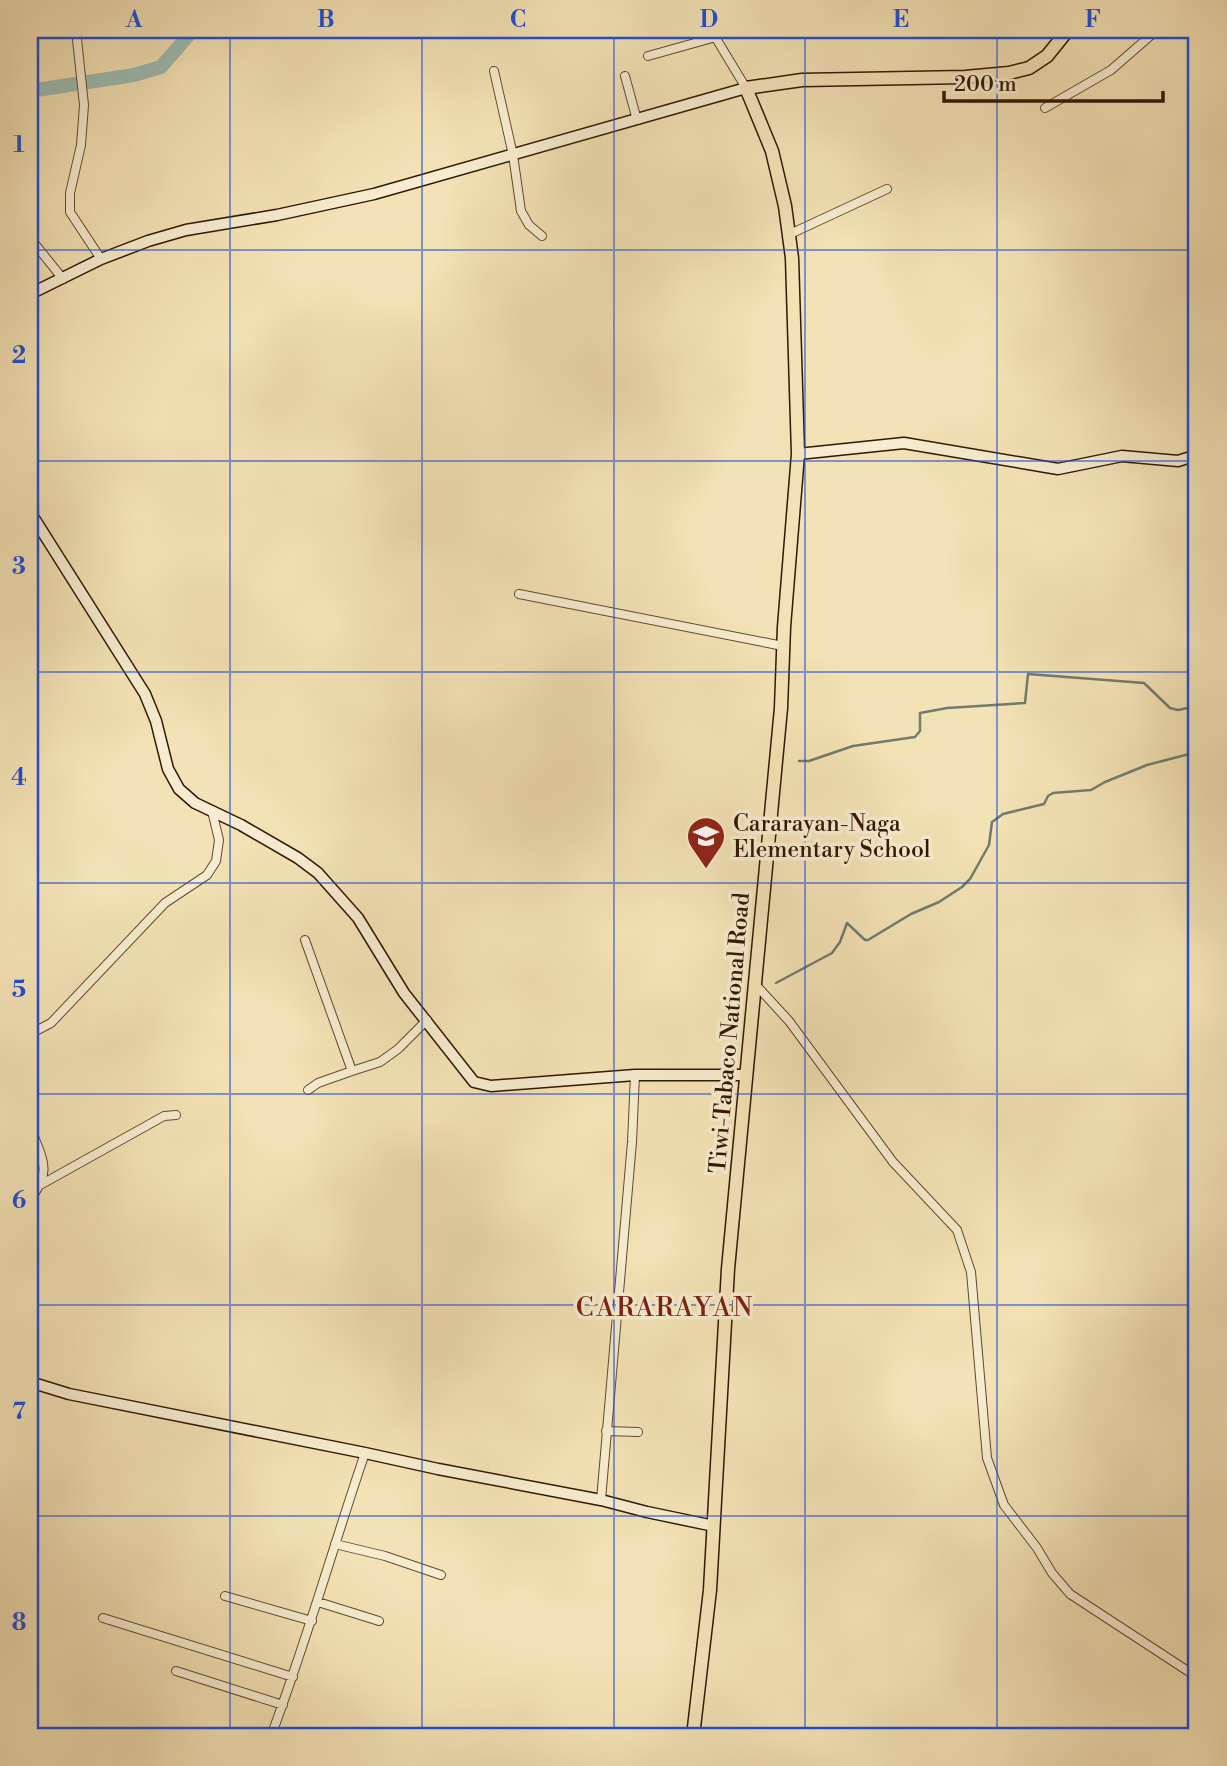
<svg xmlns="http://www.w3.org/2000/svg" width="1227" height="1766" viewBox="0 0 1227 1766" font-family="'Libre Bodoni',serif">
<rect width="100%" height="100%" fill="#f3e2b5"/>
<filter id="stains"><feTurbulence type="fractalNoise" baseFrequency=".00286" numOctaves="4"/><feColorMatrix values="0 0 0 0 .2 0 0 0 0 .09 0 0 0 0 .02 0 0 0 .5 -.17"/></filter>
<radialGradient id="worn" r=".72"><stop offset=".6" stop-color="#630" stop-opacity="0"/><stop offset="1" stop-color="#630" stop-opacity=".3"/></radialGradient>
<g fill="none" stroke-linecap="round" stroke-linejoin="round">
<path stroke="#727b6c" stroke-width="2.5" d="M 799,761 L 809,761 L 853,746 L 915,737 L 920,731 L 920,713 L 947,708 L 1025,703 L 1028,674 L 1144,683 L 1170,708 L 1178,710 L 1197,706
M 776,983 L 832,953 L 840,942 L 847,923 L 865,940 L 868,940 L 911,914 L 939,902 L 962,887 L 970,879 L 989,845 L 992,822 L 1003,814 L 1044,804 L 1048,796 L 1053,793 L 1091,790 L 1105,782 L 1147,765 L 1197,752"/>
<path stroke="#9dbdb4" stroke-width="14" d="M 30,91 L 134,75 L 161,67 L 193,30"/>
<defs>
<path id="street" d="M 76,30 L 84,105 L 81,145 L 70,193 L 70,212 L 101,259
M 711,30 L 746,88
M 648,56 L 716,37
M 494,71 L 513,155 L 521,211 L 529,225 L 542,236
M 625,76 L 637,120
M 1045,108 L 1111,70 L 1157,30
M 790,234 L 887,189
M 30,238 L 63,279
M 519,594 L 783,646
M 305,940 L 352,1071 L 380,1062 L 398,1049 L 427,1020
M 755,984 L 789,1021 L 893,1162 L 957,1230 L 971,1272 L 987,1458 L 1004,1505 L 1037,1548 L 1052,1573 L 1070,1594 L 1197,1677
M 30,1034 L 51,1023 L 165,903 L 207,875 L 216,861 L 219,840 L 212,811
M 308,1090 L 318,1083 L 352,1071
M 30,1126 C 41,1158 54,1170 30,1199
M 42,1184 L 164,1116 L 176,1115
M 606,1431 L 638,1432
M 601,1500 L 632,1142 L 635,1075
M 335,1544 L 385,1556 L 441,1575
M 225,1596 L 312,1621
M 318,1602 L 379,1621
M 103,1618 L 293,1677
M 176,1671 L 283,1705
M 271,1736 C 306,1643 333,1547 365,1453"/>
<path id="secondary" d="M 30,294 L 101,259 L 148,241 L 186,230 L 277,215 L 374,194 L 746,88
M 798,454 L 904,443 L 1058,469 L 1122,456 L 1178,461 L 1197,455
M 30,512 L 145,694 L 156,721 L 168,769 L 179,789 L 195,803 L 241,825 L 298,858 L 318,873 L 358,918 L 404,993 L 474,1082 L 491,1086 L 635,1075 L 746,1075
M 30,1382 L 69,1394 L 365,1453 L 438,1469 L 601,1500 L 647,1512 L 714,1526"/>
<path id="primary" d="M 693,1736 L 710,1590 L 728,1269 L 781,708 L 784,627 L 798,454 L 792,258 L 785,206 L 772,151 L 746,88 L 802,80 L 965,77 L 1009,73 L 1029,68 L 1047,56 L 1068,30"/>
</defs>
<use href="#street" stroke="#624a2d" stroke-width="10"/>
<use href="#secondary" stroke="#311700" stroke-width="13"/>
<use href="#primary" stroke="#311700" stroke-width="15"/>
<use href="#street" stroke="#f7eccf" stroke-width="8"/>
<use href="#secondary" stroke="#f7eccf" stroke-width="10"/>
<use href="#primary" stroke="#f3e2b5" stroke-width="12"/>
</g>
<path fill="none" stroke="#1d4ed8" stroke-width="2" stroke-opacity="0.55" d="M 230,30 L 230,1736M 422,30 L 422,1736M 614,30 L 614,1736M 805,30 L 805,1736M 997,30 L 997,1736M 30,250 L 1197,250M 30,461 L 1197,461M 30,672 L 1197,672M 30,883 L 1197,883M 30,1094 L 1197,1094M 30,1305 L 1197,1305M 30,1516 L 1197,1516"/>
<defs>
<symbol id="school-pin" viewBox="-11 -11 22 30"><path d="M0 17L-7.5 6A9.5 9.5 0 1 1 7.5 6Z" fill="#8f2418" stroke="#f7eccf"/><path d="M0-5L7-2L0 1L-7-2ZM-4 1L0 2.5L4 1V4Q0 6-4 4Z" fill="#fff"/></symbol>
</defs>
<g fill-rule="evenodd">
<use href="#school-pin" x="684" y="814" width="44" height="60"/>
</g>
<g text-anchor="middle" stroke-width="7" stroke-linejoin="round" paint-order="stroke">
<g font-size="23" fill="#311700" stroke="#f7eccf" text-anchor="start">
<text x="733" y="831">Cararayan-Naga<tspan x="733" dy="26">Elementary School</tspan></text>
</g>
<g font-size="23" fill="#311700" stroke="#f7eccf">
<text transform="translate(729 1033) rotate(-85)" y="8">Tiwi-Tabaco National Road</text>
</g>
<g font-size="26" letter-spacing="2" fill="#7a1f14" stroke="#f7eccf">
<text x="665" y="1316">CARARAYAN</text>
</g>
</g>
<rect width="1227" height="1766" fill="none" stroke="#f3e2b5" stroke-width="77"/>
<path d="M944 91v10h219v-10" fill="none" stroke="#311700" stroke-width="3.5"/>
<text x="954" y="91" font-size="21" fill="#311700" stroke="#f7eccf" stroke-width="5" paint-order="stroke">200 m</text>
<rect x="38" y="38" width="1150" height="1690" fill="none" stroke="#1d4ed8" stroke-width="2.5"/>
<g font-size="23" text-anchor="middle" font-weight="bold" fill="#1d4ed8">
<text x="134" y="27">A</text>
<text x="326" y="27">B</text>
<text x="518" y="27">C</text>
<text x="709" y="27">D</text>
<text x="901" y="27">E</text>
<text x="1093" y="27">F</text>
<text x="19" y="152">1</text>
<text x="19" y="363">2</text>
<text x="19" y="574">3</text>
<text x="19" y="785">4</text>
<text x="19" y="997">5</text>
<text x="19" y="1208">6</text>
<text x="19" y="1419">7</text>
<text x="19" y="1630">8</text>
</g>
<rect width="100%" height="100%" filter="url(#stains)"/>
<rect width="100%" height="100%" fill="url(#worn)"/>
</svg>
